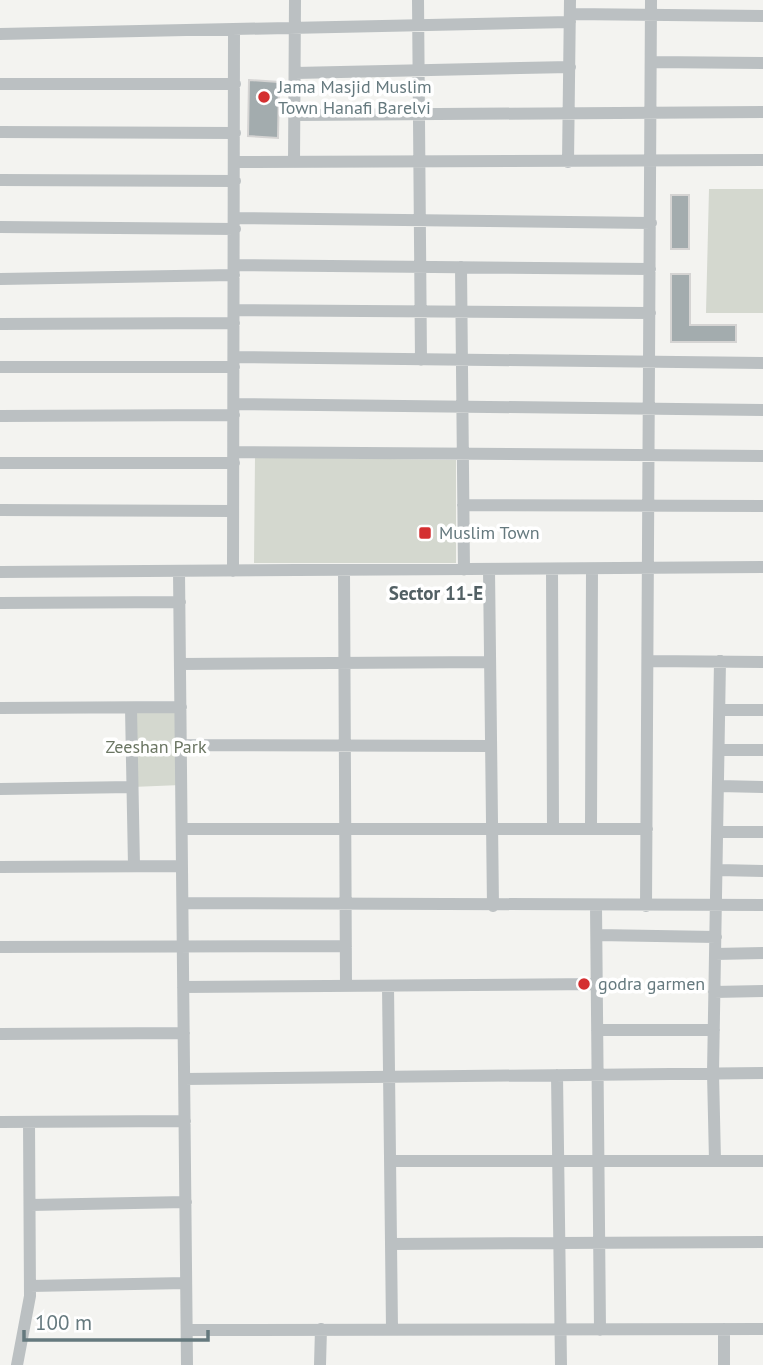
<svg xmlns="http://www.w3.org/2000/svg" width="763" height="1365" viewBox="0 0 763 1365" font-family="'PT Sans',sans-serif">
<rect width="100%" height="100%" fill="#f3f3f0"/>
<path fill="#d4d8cf" d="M 709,189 L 763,189 L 763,313 L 706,313 Z
M 255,457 L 456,460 L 456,563 L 254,563 Z
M 181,707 L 181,785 L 132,787 L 131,708 Z"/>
<path fill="#a3acae" stroke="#d5d4d3" stroke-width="2" d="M 249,80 L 279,82 L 278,138 L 248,136 Z
M 671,195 L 689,195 L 689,249 L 671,249 Z
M 671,274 L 690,274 L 690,325 L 736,325 L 736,342 L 671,342 Z"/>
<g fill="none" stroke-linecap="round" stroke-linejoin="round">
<path stroke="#bbc0c2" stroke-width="12" d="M 418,0 L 421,360
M 570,14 L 763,16
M 0,34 L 570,22
M 651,62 L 763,63
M 295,73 L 570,67
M 0,84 L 235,84
M 295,115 L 763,112
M 0,132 L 235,133
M 235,162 L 763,160
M 294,162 L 295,0
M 568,162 L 570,0
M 0,180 L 235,181
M 235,218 L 651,223
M 0,227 L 235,229
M 234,265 L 650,269
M 461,267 L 464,570
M 0,279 L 234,275
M 234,310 L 650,313
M 0,324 L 234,323
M 234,357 L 763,363
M 0,367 L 234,367
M 234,404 L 763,410
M 0,416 L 234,415
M 234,452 L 763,456
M 0,463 L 234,463
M 463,505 L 763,506
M 0,510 L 233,511
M 552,569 L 553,828
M 489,570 L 493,906
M 233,571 L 234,30
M 344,571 L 346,986
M 0,572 L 763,567
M 179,572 L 187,1365
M 0,603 L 180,602
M 648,661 L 763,662
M 180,664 L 490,662
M 0,708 L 181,707
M 131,708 L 134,866
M 720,710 L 763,710
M 181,745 L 491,746
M 719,750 L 763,750
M 719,786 L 763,787
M 0,789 L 132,787
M 591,828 L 592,569
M 182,829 L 647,829
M 719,832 L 763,832
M 0,867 L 182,866
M 718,870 L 763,871
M 183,903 L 763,905
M 596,906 L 600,1330
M 646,906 L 651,0
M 597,935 L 716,937
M 0,947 L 346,946
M 715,954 L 763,953
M 388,986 L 392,1329
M 183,987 L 597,984
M 714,992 L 763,991
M 597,1030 L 714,1030
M 0,1034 L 184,1033
M 557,1075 L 561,1365
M 184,1079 L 763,1073
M 0,1122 L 185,1121
M 390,1161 L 763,1161
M 715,1161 L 713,1073 L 720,661
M 30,1205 L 186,1202
M 391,1244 L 763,1242
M 30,1286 L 186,1283
M 187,1330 L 763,1329
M 17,1365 L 30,1296 L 29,1122
M 320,1365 L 321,1329
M 724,1365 L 724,1329"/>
</g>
<g fill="#d42f30" stroke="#fff" stroke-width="2.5">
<circle cx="264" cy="97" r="7"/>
<rect x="418" y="526" width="14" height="14" rx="3.5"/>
<circle cx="584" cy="984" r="7"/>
</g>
<g text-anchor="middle" stroke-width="7" stroke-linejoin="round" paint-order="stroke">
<g font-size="18" fill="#65797e" stroke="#fff" text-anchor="start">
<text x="278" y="93">Jama Masjid Muslim<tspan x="278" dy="21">Town Hanafi Barelvi</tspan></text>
<text x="439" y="539">Muslim Town</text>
<text x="598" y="990">godra garmen</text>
</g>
<g font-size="18" fill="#6b7663" stroke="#fff">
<text x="156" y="753">Zeeshan Park</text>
</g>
<g font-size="19" font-weight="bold" fill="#526064" stroke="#fff">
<text x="436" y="600">Sector 11-E</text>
</g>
</g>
<path d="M24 1330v10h184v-10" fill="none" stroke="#65797e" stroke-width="3.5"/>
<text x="35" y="1330" font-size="21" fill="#65797e" stroke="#ffffff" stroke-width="5" paint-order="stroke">100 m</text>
</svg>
